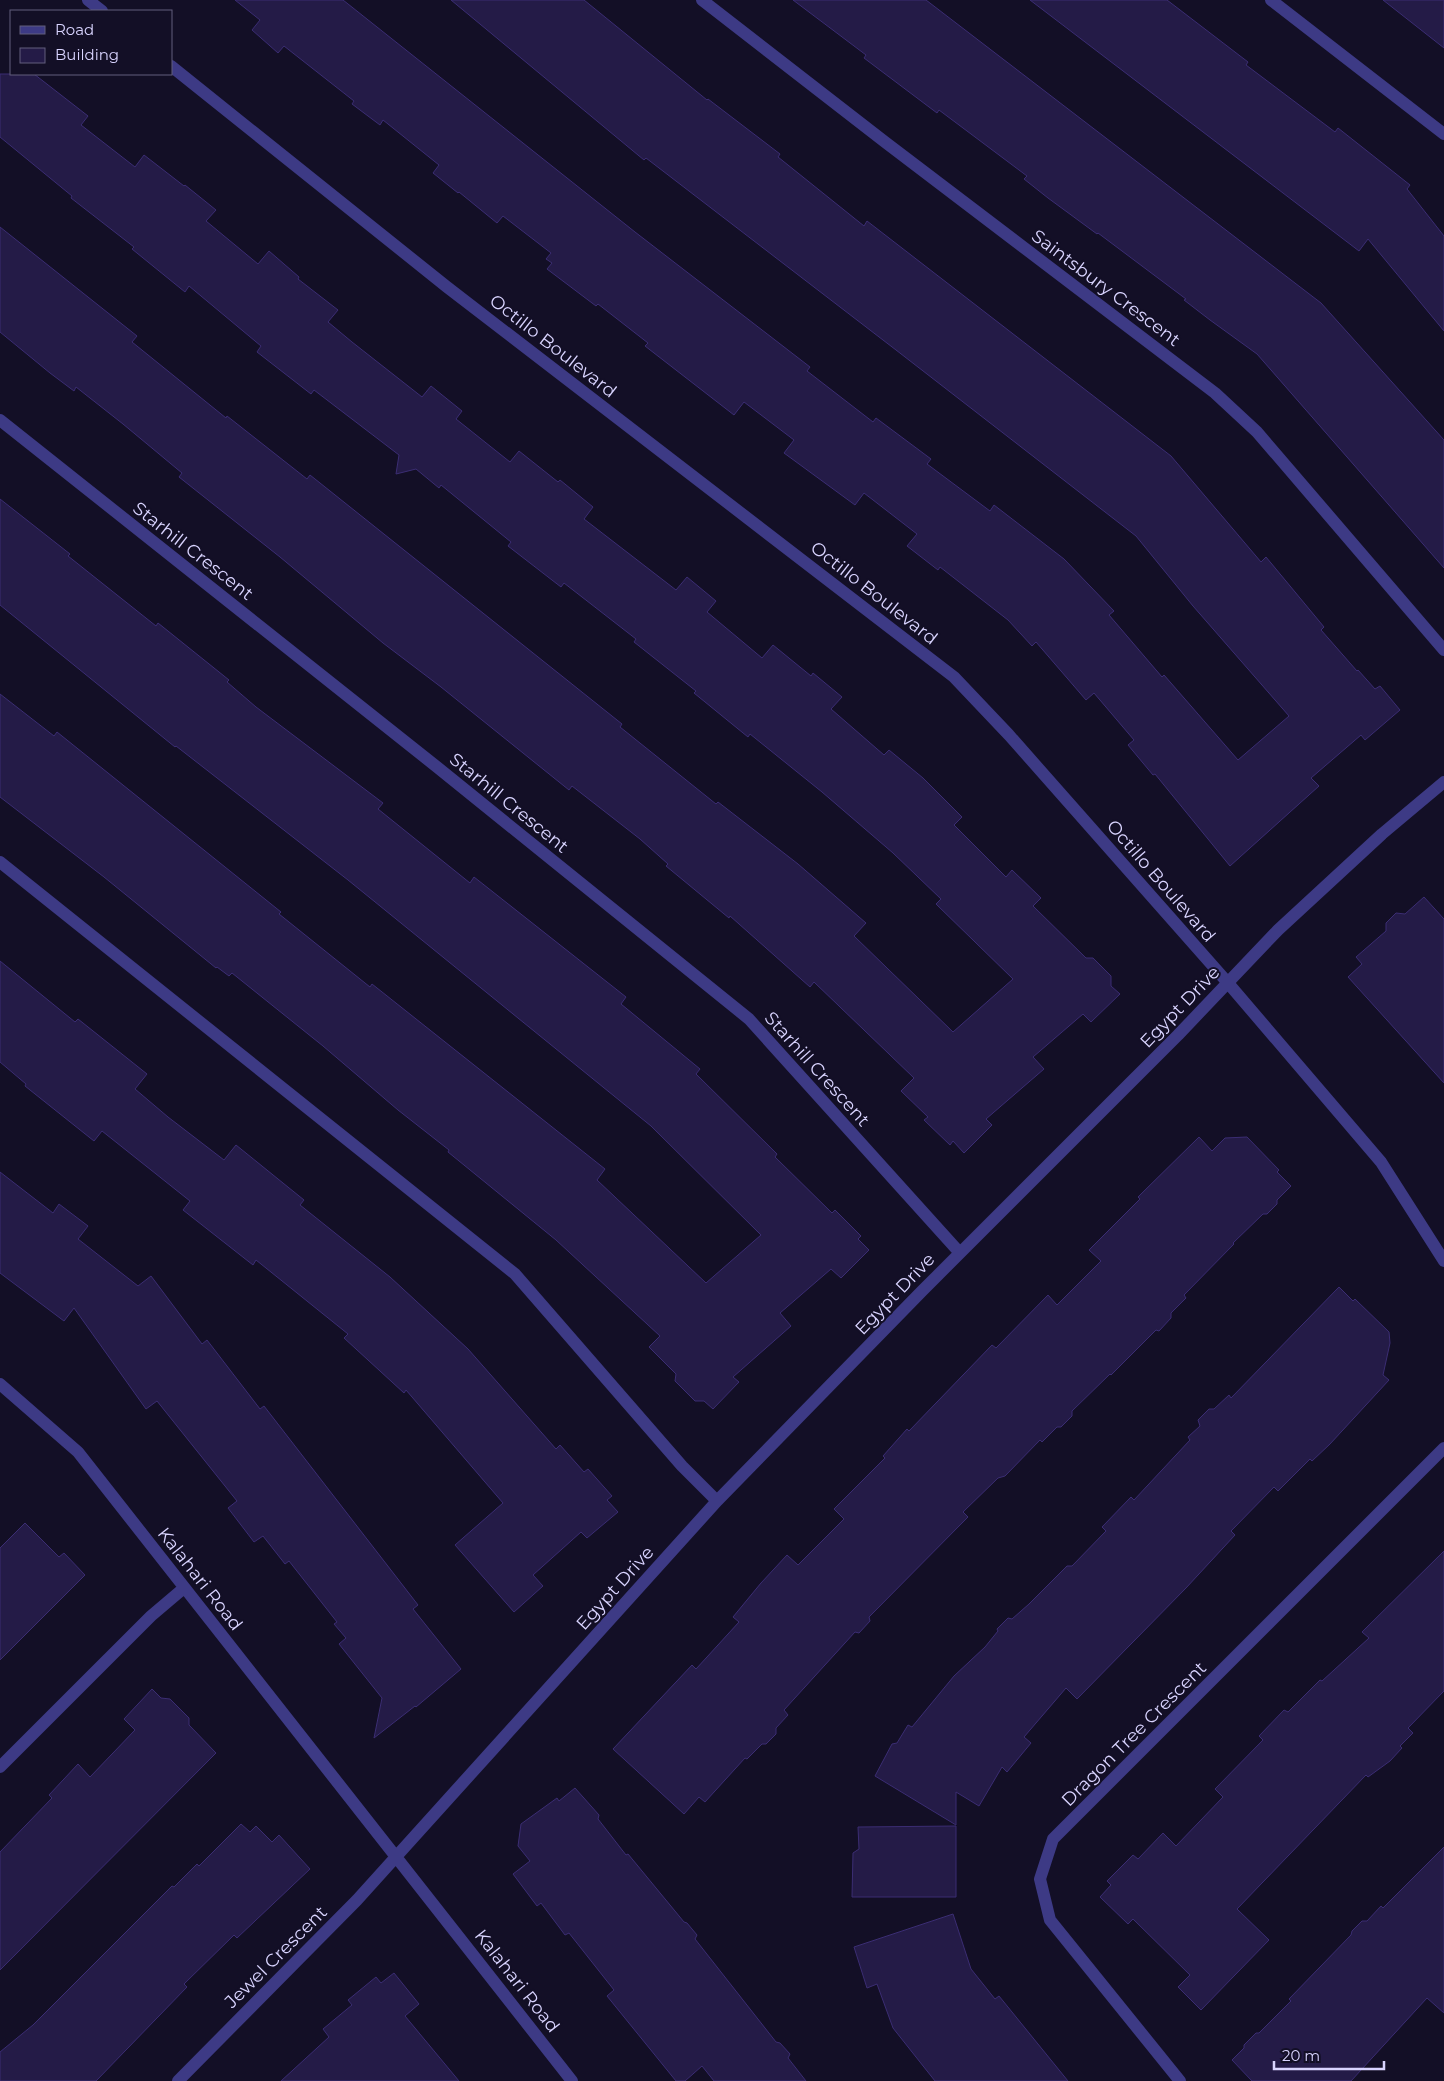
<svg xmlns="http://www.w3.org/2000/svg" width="1444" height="2081" viewBox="0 0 1444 2081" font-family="Montserrat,sans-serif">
<rect width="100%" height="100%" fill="#130f26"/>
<path fill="#241b47" stroke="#3b2d73" d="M 235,0 L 343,0 L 635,232 L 810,367 L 807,371 L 873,422 L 876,418 L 931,459 L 927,464 L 990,511 L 994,505 L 1064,559 L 1114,611 L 1109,615 L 1162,677 L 1164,675 L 1238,760 L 1289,716 L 1193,606 L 1136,536 L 896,350 L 646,158 L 644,160 L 451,0 L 584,0 L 707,100 L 708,99 L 780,154 L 778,157 L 864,226 L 867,221 L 1171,456 L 1261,562 L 1266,557 L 1324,627 L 1321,630 L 1357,671 L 1358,670 L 1375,689 L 1380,686 L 1400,710 L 1365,740 L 1361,735 L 1311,778 L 1319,786 L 1230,866 L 1155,774 L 1153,775 L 1128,745 L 1134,740 L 1094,693 L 1086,700 L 1036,642 L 1032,646 L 1008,620 L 940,567 L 938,570 L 907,546 L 917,534 L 864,493 L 855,505 L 784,453 L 794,440 L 744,402 L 734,415 L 645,346 L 648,343 L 598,304 L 596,306 L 547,269 L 552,263 L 546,259 L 551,253 L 503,216 L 497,223 L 459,192 L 458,193 L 433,173 L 439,165 L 383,120 L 380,125 L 352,104 L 354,101 L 284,46 L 278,53 L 252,30 L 260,20 Z
M 793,0 L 926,0 L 1321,303 L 1444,440 L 1444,568 L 1257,354 L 1210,320 L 1184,300 L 1186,299 L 1098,233 L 1097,234 L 1048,198 L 1024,179 L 1027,176 L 939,110 L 937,113 L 864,58 L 866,55 Z
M 1030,0 L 1167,0 L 1248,62 L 1246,65 L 1335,132 L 1338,128 L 1410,185 L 1407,189 L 1444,236 L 1444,331 L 1368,239 L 1359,251 Z
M 1383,0 L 1444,0 L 1444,48 Z
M 0,74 L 34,74 L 88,116 L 81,125 L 135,167 L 144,155 L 184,186 L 185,185 L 216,210 L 206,221 L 258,264 L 269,251 L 299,277 L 298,279 L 338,310 L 328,322 L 352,342 L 422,397 L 431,386 L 462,411 L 456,419 L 510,462 L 519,451 L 558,482 L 560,480 L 593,507 L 584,519 L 676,590 L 687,577 L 716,601 L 707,612 L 762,658 L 773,645 L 811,676 L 813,673 L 842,697 L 831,709 L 884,755 L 889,750 L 923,778 L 962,817 L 954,825 L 1006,877 L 1012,870 L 1041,898 L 1033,906 L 1086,958 L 1093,958 L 1111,976 L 1111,986 L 1120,994 L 1091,1022 L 1083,1014 L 1033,1057 L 1044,1069 L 986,1119 L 992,1125 L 964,1153 L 953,1141 L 950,1145 L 924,1120 L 928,1117 L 901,1091 L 914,1078 L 814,982 L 810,987 L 730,916 L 729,918 L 666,866 L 668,864 L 640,839 L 572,786 L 569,790 L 441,687 L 383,643 L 280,557 L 179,477 L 182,473 L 123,424 L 76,387 L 74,391 L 50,373 L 0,332 L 0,227 L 137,336 L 132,342 L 226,418 L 227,416 L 307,479 L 310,475 L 622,724 L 620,727 L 716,804 L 718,802 L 798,864 L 866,923 L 854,936 L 953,1032 L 1013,979 L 936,904 L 941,899 L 893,853 L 822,792 L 750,734 L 748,737 L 694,693 L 696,691 L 634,642 L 636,639 L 564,583 L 561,587 L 508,546 L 511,542 L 441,485 L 439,488 L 416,469 L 396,474 L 399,455 L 314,390 L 311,394 L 257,352 L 261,346 L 189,286 L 185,292 L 132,249 L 134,247 L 71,198 L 72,196 L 0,137 Z
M 0,499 L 70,554 L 68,556 L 156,626 L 158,623 L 229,680 L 227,682 L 256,707 L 383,803 L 378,809 L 470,883 L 474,877 L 626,997 L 621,1004 L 700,1069 L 696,1074 L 777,1154 L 775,1157 L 832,1213 L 835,1210 L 861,1236 L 858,1239 L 869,1250 L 841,1278 L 831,1269 L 780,1313 L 791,1326 L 733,1377 L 739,1382 L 713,1409 L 704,1401 L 695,1401 L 675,1381 L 676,1374 L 649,1347 L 660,1336 L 556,1240 L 448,1152 L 449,1150 L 398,1110 L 323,1046 L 232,973 L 229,976 L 217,967 L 216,968 L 104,877 L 0,797 L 0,694 L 54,736 L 57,732 L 281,912 L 279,914 L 370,987 L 372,984 L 605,1169 L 597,1180 L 706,1283 L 761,1235 L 651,1126 L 348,880 L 176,746 L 175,747 L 0,605 Z
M 1424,897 L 1444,919 L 1444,1083 L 1348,977 L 1362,964 L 1356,957 L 1386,931 L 1386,923 L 1396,913 L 1405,914 Z
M 0,961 L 75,1022 L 78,1019 L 147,1074 L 135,1089 L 168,1117 L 224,1160 L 236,1145 L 304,1200 L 300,1205 L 390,1277 L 468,1349 L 556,1449 L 560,1445 L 584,1472 L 588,1469 L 612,1496 L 607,1500 L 618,1512 L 587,1538 L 581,1532 L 533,1575 L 543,1586 L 514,1612 L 455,1545 L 503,1503 L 406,1390 L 404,1393 L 344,1338 L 348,1334 L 256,1260 L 253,1265 L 183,1210 L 190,1201 L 102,1131 L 94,1141 L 25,1086 L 26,1084 L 0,1062 Z
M 1199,1137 L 1212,1151 L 1225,1138 L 1247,1137 L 1279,1170 L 1277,1172 L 1291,1186 L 1277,1200 L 1277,1204 L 1267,1214 L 1263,1214 L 1233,1243 L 1234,1244 L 1184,1295 L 1186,1298 L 1171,1313 L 1171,1318 L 1159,1331 L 1156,1330 L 1111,1375 L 1110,1374 L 1072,1411 L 1072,1416 L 1061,1427 L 1057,1427 L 1042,1442 L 1040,1440 L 1005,1476 L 998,1478 L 963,1512 L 968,1517 L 869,1617 L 870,1621 L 859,1633 L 855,1632 L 784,1710 L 788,1715 L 776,1728 L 776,1734 L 766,1744 L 762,1744 L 747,1759 L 745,1758 L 705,1802 L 699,1797 L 684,1814 L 613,1749 L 692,1665 L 696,1669 L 739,1622 L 733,1617 L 761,1583 L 787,1555 L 798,1565 L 844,1519 L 834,1509 L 885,1458 L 883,1456 L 907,1429 L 909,1431 L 992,1345 L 996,1348 L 1048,1295 L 1057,1305 L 1101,1261 L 1089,1250 L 1140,1199 L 1138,1197 Z
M 0,1172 L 53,1213 L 59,1204 L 88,1226 L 78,1239 L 138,1286 L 151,1276 L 202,1344 L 207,1340 L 260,1409 L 264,1406 L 418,1605 L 413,1609 L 461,1669 L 416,1707 L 415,1706 L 374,1738 L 382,1698 L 339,1644 L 346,1638 L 334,1624 L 337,1622 L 289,1561 L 285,1564 L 263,1536 L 254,1542 L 228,1508 L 237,1501 L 157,1401 L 146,1409 L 74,1308 L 64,1321 L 0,1273 Z
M 1339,1287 L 1353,1301 L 1355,1299 L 1389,1332 L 1390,1343 L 1383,1375 L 1389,1380 L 1330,1444 L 1312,1461 L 1310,1459 L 1278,1491 L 1274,1487 L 1231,1531 L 1235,1535 L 1186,1588 L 1077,1699 L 1066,1688 L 1024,1737 L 1031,1743 L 1007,1772 L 1002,1767 L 979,1806 L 956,1792 L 956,1825 L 875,1776 L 892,1744 L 897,1743 L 908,1725 L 912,1727 L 954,1676 L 985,1647 L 998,1631 L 997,1629 L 1008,1618 L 1012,1619 L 1029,1604 L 1067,1566 L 1072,1566 L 1106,1531 L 1102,1527 L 1131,1497 L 1134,1500 L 1190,1440 L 1188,1437 L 1200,1426 L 1198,1420 L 1209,1409 L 1214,1409 L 1229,1395 L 1231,1398 Z
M 25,1523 L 59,1557 L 64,1553 L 85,1575 L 0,1660 L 0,1548 Z
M 1444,1551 L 1444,1691 L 1408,1728 L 1413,1733 L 1400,1746 L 1402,1748 L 1390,1761 L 1368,1777 L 1366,1775 L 1237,1909 L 1269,1940 L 1201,2010 L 1178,1987 L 1190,1975 L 1133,1919 L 1128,1924 L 1100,1897 L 1111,1885 L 1107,1881 L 1133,1855 L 1138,1859 L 1163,1833 L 1176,1846 L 1223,1797 L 1215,1789 L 1263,1740 L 1259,1736 L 1284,1710 L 1288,1712 L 1320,1680 L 1322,1681 L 1369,1638 L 1362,1632 Z
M 152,1689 L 161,1698 L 170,1699 L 189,1718 L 189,1725 L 216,1753 L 0,1970 L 0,1852 L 52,1798 L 49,1795 L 78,1764 L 90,1777 L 135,1730 L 124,1719 Z
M 575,1788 L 599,1815 L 598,1819 L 626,1855 L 628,1854 L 684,1922 L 687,1923 L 697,1935 L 695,1939 L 776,2042 L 780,2043 L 790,2054 L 788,2058 L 806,2081 L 714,2081 L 702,2066 L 685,2081 L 676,2081 L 607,1996 L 614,1990 L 569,1933 L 565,1935 L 541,1903 L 537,1906 L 513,1874 L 530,1861 L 518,1846 L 521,1824 L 557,1798 L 559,1801 Z
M 241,1824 L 250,1832 L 256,1826 L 272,1842 L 279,1835 L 310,1869 L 237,1938 L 234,1935 L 184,1984 L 187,1987 L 96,2081 L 0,2081 L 0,2052 L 33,2025 L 172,1886 L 174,1887 L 197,1864 L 199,1866 Z
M 956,1826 L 956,1897 L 852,1897 L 853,1853 L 859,1849 L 858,1827 Z
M 1444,1847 L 1444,2013 L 1427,1998 L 1351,2081 L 1252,2081 L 1232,2060 L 1244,2048 L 1244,2045 L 1256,2033 L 1259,2033 L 1291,2001 L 1289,1999 L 1351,1935 L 1352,1931 L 1362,1921 L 1367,1921 L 1381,1906 L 1383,1908 Z
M 953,1914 L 971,1969 L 995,1999 L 999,1996 L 1068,2081 L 935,2081 L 893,2028 L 877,1984 L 867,1988 L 854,1947 Z
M 394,1973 L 419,2004 L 405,2016 L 459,2081 L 281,2081 L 329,2037 L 323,2029 L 352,2005 L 348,2000 L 376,1977 L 381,1983 Z"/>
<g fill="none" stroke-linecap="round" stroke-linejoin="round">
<path stroke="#3d3a85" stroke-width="12" d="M 88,0 L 102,11
M 702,0 L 885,142 L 1215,393 L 1257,432 L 1444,650
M 1271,0 L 1444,134
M 171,66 L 447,287 L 954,677 L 1009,735 L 1228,983 L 1381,1162 L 1444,1261
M 0,420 L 437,767 L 749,1019 L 960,1253
M 0,862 L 515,1274 L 682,1466 L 717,1501
M 0,1384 L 78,1452 L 572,2081
M 0,1767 L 151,1616 L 184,1588
M 178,2081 L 357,1900 L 717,1501 L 922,1291 L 1178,1035 L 1278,930 L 1382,834 L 1444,782
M 1180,2081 L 1050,1920 L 1040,1879 L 1053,1839 L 1444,1448"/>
</g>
<g text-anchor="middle" stroke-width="4" stroke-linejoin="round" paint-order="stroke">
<g font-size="18" fill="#d9d4ff" stroke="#130f26">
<text transform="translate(1106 288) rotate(37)" y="6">Saintsbury Crescent</text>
<text transform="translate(553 346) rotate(38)" y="6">Octillo Boulevard</text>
<text transform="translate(193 551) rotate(38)" y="6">Starhill Crescent</text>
<text transform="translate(874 593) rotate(38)" y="6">Octillo Boulevard</text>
<text transform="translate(509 803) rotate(39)" y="6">Starhill Crescent</text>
<text transform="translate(1161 881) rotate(49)" y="6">Octillo Boulevard</text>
<text transform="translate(1180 1007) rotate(-46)" y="6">Egypt Drive</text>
<text transform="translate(817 1069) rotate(48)" y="6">Starhill Crescent</text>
<text transform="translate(895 1294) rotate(-46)" y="6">Egypt Drive</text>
<text transform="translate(200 1579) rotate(52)" y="6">Kalahari Road</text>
<text transform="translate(615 1588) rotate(-48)" y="6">Egypt Drive</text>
<text transform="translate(1134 1734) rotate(-45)" y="6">Dragon Tree Crescent</text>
<text transform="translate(276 1957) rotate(-45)" y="6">Jewel Crescent</text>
<text transform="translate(517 1981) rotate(52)" y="6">Kalahari Road</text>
</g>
</g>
<rect x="10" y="10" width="162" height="65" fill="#130f26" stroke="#625e7d"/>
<rect x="20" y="26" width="25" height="8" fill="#3d3a85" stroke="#625e7d"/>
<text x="55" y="35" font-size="15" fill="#d9d4ff">Road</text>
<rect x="20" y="48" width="25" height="15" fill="#241b47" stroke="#625e7d"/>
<text x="55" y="60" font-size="15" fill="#d9d4ff">Building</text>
<path d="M1274 2061v8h110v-8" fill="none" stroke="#d9d4ff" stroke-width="2.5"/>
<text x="1282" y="2061" font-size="15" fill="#d9d4ff" stroke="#130f26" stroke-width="4" paint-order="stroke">20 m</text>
</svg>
